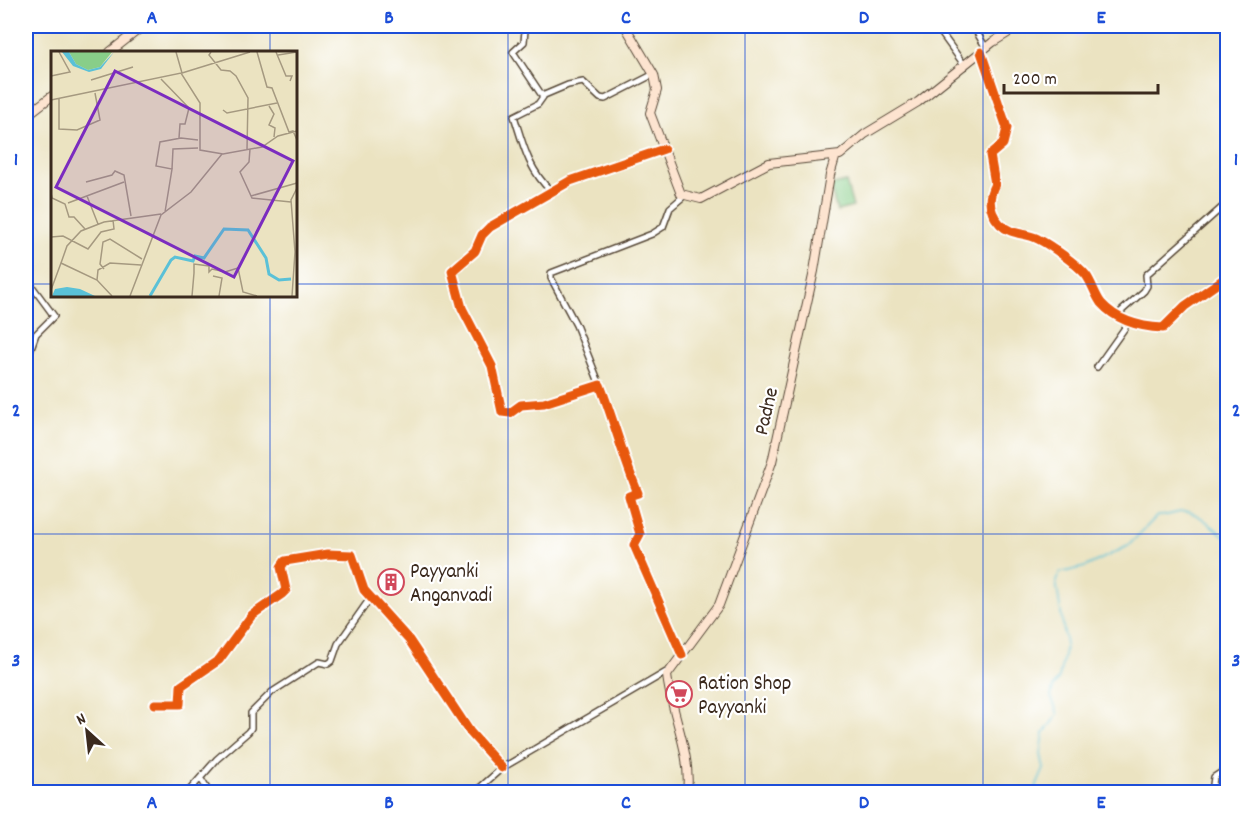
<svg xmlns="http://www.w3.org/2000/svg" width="1253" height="818" viewBox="0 0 1253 818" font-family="Dekko,sans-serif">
<rect width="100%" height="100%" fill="#fff"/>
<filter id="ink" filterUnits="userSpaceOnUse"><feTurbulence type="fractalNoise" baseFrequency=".0167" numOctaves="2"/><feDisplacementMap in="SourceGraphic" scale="12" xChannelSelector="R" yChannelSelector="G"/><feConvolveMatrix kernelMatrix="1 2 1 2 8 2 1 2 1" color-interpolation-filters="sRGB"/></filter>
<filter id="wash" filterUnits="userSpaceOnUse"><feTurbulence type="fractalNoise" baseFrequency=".008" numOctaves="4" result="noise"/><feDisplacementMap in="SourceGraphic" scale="24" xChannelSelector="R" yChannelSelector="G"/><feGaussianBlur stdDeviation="1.35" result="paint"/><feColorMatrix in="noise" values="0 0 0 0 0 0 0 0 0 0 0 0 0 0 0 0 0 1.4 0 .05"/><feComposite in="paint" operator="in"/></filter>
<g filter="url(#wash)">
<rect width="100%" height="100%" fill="#ebe3c1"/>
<path fill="#e9d2ed" d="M 1066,26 L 1090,26 L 1078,38 Z"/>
<path fill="#88ce89" stroke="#627c54" stroke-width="1.5" d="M 846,182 L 853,207 L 837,211 L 830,186 Z"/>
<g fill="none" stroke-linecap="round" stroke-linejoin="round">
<path stroke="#5ac1d7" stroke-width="1.5" d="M 1034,792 L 1044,769 L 1041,754 L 1044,733 L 1058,714 L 1051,697 L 1053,687 L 1059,678 L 1066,645 L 1056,581 L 1060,573 L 1085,567 L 1128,546 L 1157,516 C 1167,517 1172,513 1181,512 C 1200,510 1212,529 1228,538"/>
</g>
</g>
<g filter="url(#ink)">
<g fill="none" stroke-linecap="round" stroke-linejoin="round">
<defs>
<path id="minor" d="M 530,26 L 525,30 L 524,42 L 513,52 L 543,97 L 538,104 L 514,116 C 523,144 528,169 551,191
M 936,26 L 965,66
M 973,26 L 986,48
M 981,52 L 1007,128 L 1003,144 L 990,155 L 995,184 C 988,197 988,211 1000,224 C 1012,236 1025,232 1038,239 C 1050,245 1077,264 1086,275 C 1092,283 1095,295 1101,303 C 1117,321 1140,327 1163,328 L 1185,306 L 1228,276
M 542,96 L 568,85 L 583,82 L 600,98 L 605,99 L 654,74
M 664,149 L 570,181 L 490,227 L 482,235 L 475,251 L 452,271 L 462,308 L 492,366 L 502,412 L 510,413 L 521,405 L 544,403 L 600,385 C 614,421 623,457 638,493 L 629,496 L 640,534 L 634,545 L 682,655
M 26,278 L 54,316 L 36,334 L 26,362
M 1117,315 L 1144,291 L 1147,286 L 1146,275 L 1228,202
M 1097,367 L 1129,322
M 600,385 L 576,325 L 551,278 L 551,273 L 652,234 L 663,227 L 670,208 L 685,195
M 155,704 L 180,704 L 181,686 L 219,660 L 252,615 L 282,594 L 286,590 L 281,567 L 285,561 L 328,554 L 352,555 L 364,590 L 409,640 L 470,732 L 502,768
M 201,779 L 209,792
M 188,792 L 217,759 L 248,732 L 251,728 L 251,713 L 272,692 L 319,662 L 328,664 L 332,661 L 338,644 L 371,597
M 475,792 L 502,768 L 668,671
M 1212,792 L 1214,777 L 1228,768"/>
<path id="secondary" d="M 625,26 L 654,75 L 657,90 L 650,113 L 681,194 L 701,199 L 769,163 L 840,155 L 865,134 L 918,102 L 993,42 L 1019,26
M 110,52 L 143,26
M 26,116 L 52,96
M 687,792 C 692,753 671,714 667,675 L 719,605 L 772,462 L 814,271 L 830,175 L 835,158"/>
</defs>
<use href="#minor" stroke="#554636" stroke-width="8"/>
<use href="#secondary" stroke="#554636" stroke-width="10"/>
<use href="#minor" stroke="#fff" stroke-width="5"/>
<use href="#secondary" stroke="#fde4d0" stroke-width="8"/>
<defs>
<path id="cycleway" d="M 981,52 L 1007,128 L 1003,144 L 990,155 L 995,184 C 988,197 988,211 1000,224 C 1012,236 1025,232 1038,239 C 1050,245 1077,264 1086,275 C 1092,283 1095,295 1101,303 C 1117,321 1140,327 1163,328 L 1185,306 L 1228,276
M 664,149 L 570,181 L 490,227 L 482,235 L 475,251 L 452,271 L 462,308 L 492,366 L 502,412 L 510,413 L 521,405 L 544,403 L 600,385 C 614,421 623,457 638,493 L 629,496 L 640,534 L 634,545 L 682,655
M 155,704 L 180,704 L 181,686 L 219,660 L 252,615 L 282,594 L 286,590 L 281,567 L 285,561 L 328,554 L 352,555 L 364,590 L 409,640 L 470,732 L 502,768"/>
</defs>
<use href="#cycleway" stroke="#fff" stroke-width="13"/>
<use href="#cycleway" stroke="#e8590c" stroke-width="9"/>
</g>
</g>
<path fill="none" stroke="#1d4ed8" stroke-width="1.5" stroke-opacity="0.55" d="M 270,26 L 270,52M 508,26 L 508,792M 745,26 L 745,792M 983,26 L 983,792M 26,284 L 52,284M 296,284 L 1228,284M 270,296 L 270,792M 26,534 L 1228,534"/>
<defs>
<symbol id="building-ring" viewBox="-11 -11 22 22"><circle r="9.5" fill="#fff" stroke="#d1495b" stroke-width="1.5"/><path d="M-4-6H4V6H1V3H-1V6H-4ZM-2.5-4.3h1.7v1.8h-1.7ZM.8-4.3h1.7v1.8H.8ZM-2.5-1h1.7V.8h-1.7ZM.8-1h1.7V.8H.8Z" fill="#d1495b"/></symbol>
<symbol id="supermarket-ring" viewBox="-11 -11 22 22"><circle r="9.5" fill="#fff" stroke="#d1495b" stroke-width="1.5"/><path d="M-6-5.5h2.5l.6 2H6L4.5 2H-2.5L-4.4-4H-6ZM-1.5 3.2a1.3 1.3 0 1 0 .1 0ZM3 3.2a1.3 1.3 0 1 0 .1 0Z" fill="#d1495b"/></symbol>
</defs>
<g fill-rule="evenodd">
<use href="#building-ring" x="376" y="567" width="30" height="30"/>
<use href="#supermarket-ring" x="664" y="679" width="30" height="30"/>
</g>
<g text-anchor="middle" stroke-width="4.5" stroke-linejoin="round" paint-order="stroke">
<g font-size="21" fill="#3b2a1e" stroke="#fff">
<text transform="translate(765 411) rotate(-77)" y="7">Padne</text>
</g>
<g font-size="21" fill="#3b2a1e" stroke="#fff" text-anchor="start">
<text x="410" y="577">Payyanki<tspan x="410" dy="24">Anganvadi</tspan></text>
<text x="698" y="689">Ration Shop<tspan x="698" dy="24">Payyanki</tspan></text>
</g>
</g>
<g transform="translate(51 51)">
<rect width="246" height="246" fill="#ebe3c1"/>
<path d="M 18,1 L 61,1 L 49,16 L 37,19 L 25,13 Z" fill="#88ce89"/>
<path d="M 11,1 L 18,1 L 25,13 L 37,19 L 49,16 L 63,1 L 50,18 L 38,21 L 22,15 ZM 16,236 L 29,238 L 44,245 L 1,245 L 4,238 Z" fill="#5ac1d7"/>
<path fill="none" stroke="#5ac1d7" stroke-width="3" d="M 99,245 L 120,209 L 124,206 L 142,210 L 144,205 L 153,207 L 173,178 L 197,179 L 215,207 L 218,223 L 228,229 L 240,228"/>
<path fill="none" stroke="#a59980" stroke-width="1.5" d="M 125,1 L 131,22M 160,1 L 158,4 L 170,19 L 179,20 L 185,25 L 197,47 L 196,99M 206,1 L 216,36 L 221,37 L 238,81 L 242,80 L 246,89M 225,1 L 235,25 L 241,25 L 239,30M 227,4 L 246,1M 131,22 L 199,1M 0,25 L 19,21 L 8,1M 110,28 L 138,57 L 134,73 L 129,73 L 128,87M 40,29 L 82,16M 8,47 L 8,78 L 26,79 L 49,69 L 44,42M 0,49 L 130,22 L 149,52 L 149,99 L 172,103 L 211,96 L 227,85 L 246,80M 218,55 L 223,63 L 218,74 L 224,77 L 223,86M 172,59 L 176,62 L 226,52M 199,98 L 198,111 L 189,121 L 201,147 L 240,151M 121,118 L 122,98 L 147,97M 35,131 L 61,124 L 64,120 L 73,124 L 80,165M 0,142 L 1,147 L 14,153 L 18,166 L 23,166 L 34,178M 36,145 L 47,173M 200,145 L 246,132M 17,152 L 73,131M 114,161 L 121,118 L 105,115 L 109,91 L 130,87 L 147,89M 0,186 L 12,185 L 37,198 L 50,181 L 63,178 L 62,169M 53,218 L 49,213 L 52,191 L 59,188 L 91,208M 143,222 L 143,213 L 158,215 L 158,221 L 161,218 L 174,221 L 187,217 L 192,241 L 206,245M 162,225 L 171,227 L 168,245M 46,229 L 47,219 L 59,212 L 90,214M 0,239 L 10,212M 61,245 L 46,229 L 10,212 L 16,195 L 30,180 L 53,171 L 110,163M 79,245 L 110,164 L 140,141 L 171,103M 141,245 L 143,222M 241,245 L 244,201 L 240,149 L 246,137"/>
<path fill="#7b2cbf" fill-opacity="0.15" stroke="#7b2cbf" stroke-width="3" d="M 64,20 L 242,110 L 183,226 L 5,136 Z"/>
<rect width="246" height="246" fill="none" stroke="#3b2a1e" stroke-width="3"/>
</g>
<rect width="1253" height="818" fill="none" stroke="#fff" stroke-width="66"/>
<g transform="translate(87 731) rotate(333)" stroke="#ffffff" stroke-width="4.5" paint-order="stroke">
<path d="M0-4.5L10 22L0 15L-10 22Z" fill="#3b2a1e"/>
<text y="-9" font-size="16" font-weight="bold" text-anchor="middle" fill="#3b2a1e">N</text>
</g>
<path d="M1004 84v9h154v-9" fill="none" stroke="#3b2a1e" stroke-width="3"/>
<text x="1013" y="84" font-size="18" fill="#3b2a1e" stroke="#ffffff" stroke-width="4.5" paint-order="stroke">200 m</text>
<rect x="33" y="33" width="1187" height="752" fill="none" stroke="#1d4ed8" stroke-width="2"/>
<g font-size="20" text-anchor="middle" font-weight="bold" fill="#1d4ed8">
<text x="152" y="23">A</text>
<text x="389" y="23">B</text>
<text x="626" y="23">C</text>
<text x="864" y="23">D</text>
<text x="1101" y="23">E</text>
<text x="16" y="165">1</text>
<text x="1236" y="165">1</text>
<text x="16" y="416">2</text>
<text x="1236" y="416">2</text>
<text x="16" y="666">3</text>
<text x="1236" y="666">3</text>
<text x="152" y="808">A</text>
<text x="389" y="808">B</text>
<text x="626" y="808">C</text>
<text x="864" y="808">D</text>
<text x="1101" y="808">E</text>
</g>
</svg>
